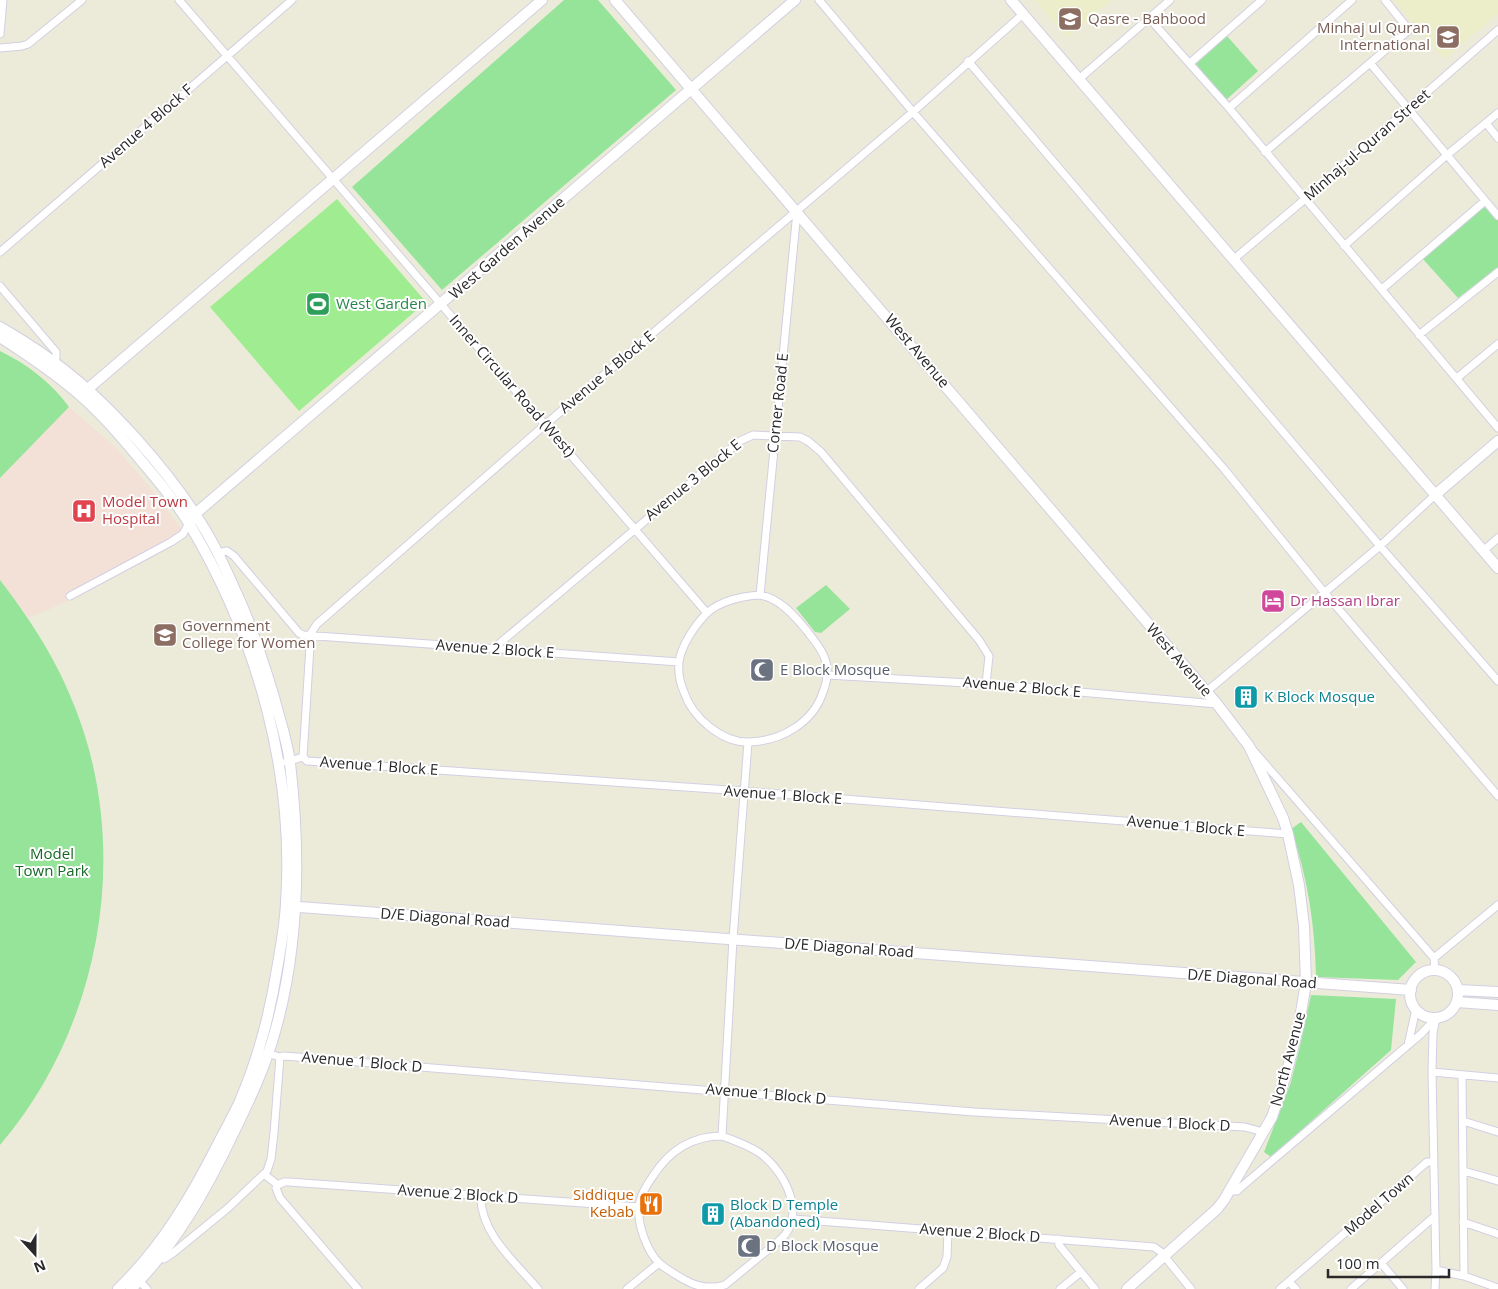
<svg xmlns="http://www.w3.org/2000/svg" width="1498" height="1289" viewBox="0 0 1498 1289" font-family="'Open Sans',sans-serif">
<rect width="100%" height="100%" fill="#ecebda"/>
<path fill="#ebeec9" d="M 1035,0 L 1112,0 L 1067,38 Z
M 1393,0 L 1498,0 L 1498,14 L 1444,59 Z"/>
<path fill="#f3e1d7" d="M 69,407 L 115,447 L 148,485 L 187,536 L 163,552 L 66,602 L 29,618 L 0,580 L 0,478 Z"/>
<path fill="#95e49a" d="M 564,0 L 598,0 L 676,90 L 442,290 L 352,187 Z
M 1227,36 L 1258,71 L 1226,100 L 1196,64 Z
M 1484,206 L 1487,206 L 1498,218 L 1498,267 L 1458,298 L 1422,258 Z
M 0,351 C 27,364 52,383 69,407 L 0,478 Z
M 0,580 C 32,622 57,660 76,710 C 132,854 100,1028 0,1145 Z
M 826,585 L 850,609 L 821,633 L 815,632 L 796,608 Z
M 1301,822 L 1416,962 L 1398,980 L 1316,977 C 1315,926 1308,878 1291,829 Z
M 1311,995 L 1396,999 L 1391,1050 L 1271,1157 L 1264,1152 L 1291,1082 L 1300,1046 Z"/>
<path fill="#a0ec90" d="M 337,199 L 426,302 L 299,411 L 210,307 Z"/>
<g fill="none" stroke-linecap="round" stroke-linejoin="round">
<defs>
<path id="street" d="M 179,0 L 707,613
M 819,0 L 913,112 L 1225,470 L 1324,592 L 1498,796
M 1149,18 L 1229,108 L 1498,428
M 0,34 L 3,0
M 0,48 L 22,46 L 28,44 L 82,0
M 968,61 L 1380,546 L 1498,681
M 1190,63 L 1262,0
M 1370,63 L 1498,216
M 1079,79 L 1170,0
M 1229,108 L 1352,0
M 1486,123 L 1498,138
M 1265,152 L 1409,30 L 1385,0
M 1344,246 L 1447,155 L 1498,113
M 0,252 L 292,0
M 1234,259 L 1305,199 L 1498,30
M 0,286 L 56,352 L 56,358 L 53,361
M 1382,289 L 1485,201
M 1419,335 L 1498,272
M 1457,378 L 1498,344
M 1483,551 L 1498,538
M 218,553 L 227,551 L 234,556 L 299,633 L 303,635 L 679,662
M 760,595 C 780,599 794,615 807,631 C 813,639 822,649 825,659 C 829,670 827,682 823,692 C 813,723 781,741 749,742 C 722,743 692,717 684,692 C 680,683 678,672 679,662 C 681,646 695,625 707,613 C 720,601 742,596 760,595 Z
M 760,595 L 797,211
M 70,596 L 171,542 L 183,534 L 189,523
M 494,648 L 740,441 L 753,435 L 800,437 L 808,441 L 821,452 L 979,640 L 989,656 L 986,684
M 827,675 L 986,684 L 1217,704
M 1206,692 L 1380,546 L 1435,495
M 1253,750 L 1434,958
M 303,757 L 310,646 L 311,633 L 317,624 L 546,424 L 913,112 L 1023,14
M 286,762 L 303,757 L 307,761 L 743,791 L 1288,834
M 1435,971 L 1434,958 L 1498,905
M 1436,1018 L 1433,1033 L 1432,1072 L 1436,1270 L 1464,1276 L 1498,1288
M 1408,1045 L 1416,1009
M 266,1053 L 280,1057 L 284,1056 L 974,1112 L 1245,1127 L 1263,1132
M 1432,1072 L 1498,1078
M 1462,1075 L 1464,1276
M 1463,1121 L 1498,1132
M 722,1136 C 736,1141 750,1146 761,1154 C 785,1172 807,1215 781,1239 L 725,1285 C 711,1289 697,1287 685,1280 C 676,1275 667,1270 659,1263 C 647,1251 637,1224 639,1207 C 640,1195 647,1185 653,1176 C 669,1151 691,1136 722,1136 Z
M 722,1136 L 733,939 L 748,742
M 1464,1171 L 1498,1181
M 265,1175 L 278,1185
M 278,1185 L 284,1182 L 289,1182 L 639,1207
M 278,1185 L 276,1188 L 280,1198 L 358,1289
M 1230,1191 L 1237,1191 L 1240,1188 L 1421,1034 L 1436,1018
M 481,1196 C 480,1233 515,1262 538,1289
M 793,1219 L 1154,1247 L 1161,1252 L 1191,1289
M 1463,1222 L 1498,1234
M 1058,1239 L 1059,1245 L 1095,1289
M 158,1257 L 164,1259 L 173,1253 L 228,1208 L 267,1171 L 271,1159 L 274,1133 L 280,1057
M 1381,1263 L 1403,1289
M 137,1278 L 147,1289
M 1289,1282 L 1296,1289
M 627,1289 L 659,1263
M 919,1289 L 943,1268 L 947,1257 L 948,1231
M 1060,1289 L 1081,1272
M 1280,1289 L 1427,1162 L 1433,1162
M 1351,1289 L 1435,1216
M 1435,1289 L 1436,1270"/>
<path id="secondary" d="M 615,0 L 1217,704 L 1249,746 L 1283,818 L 1288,834 L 1299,885 L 1304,926 L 1306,983 L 1299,1024 L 1286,1075 L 1272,1117 L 1224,1200 L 1217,1209 L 1127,1289
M 1011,0 L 1498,568
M 0,327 C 17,337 35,348 51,360 C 107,400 172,474 207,533 C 221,557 232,583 243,608 C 258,645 270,681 280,719 C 284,733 288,748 290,763 C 300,849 299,944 276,1028 C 266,1066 249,1101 232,1136 C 206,1190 175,1246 131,1289
M 0,337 C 28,355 55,373 80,395 C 104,416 124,440 144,464 C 160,483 177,503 190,525 C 257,638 295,772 286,903 C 285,925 281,947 277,969 C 270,1013 258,1059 240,1101 C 234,1114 227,1127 220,1140 C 193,1194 162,1247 118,1289
M 83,393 L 542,0
M 1435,495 L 1498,441
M 192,519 L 195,514 L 795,0
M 286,906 L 1411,990
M1410 994a24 24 0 1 1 48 0a24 24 0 1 1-48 0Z
M 1458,990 L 1498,992
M 1457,1002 L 1498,1005"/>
</defs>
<use href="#street" stroke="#d3cfe2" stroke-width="9"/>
<use href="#secondary" stroke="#d3cfe2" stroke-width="12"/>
<use href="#street" stroke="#fff" stroke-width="7"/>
<use href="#secondary" stroke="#fff" stroke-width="10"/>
</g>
<defs>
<symbol id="university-square" viewBox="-11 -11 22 22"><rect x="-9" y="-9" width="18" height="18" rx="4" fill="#8d6e63" stroke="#fff"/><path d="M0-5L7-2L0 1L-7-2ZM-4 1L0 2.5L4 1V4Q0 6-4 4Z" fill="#fff"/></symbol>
<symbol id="stadium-square" viewBox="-11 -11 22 22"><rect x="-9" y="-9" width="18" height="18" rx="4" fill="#2e9e5b" stroke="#fff"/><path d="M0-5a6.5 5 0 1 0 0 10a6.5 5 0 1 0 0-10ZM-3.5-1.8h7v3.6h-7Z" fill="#fff"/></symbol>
<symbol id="hospital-square" viewBox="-11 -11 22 22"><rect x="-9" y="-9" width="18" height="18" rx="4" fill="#e0444e" stroke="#fff"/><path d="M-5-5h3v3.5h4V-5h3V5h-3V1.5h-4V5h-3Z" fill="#fff"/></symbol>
<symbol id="hotel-square" viewBox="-11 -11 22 22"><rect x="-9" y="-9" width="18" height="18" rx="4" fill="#d1479c" stroke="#fff"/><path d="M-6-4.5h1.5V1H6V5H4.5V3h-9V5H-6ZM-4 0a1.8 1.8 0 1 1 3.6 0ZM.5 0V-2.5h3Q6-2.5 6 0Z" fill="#fff"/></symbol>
<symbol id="mosque-square" viewBox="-11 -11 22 22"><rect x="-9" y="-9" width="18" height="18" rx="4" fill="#6b7280" stroke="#fff"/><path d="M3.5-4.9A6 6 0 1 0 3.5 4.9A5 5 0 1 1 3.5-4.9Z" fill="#fff"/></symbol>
<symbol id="building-square" viewBox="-11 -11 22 22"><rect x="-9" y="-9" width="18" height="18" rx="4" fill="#0f9aa8" stroke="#fff"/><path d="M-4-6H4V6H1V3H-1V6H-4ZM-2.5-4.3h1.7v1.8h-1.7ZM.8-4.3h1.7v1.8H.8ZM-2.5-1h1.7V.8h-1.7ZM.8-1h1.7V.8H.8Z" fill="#fff"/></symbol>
<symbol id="restaurant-square" viewBox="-11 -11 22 22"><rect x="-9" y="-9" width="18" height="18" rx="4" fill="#e8710a" stroke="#fff"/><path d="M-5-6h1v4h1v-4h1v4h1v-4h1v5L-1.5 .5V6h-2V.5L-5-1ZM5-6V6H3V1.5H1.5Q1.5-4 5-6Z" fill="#fff"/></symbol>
</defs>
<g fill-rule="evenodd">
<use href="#university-square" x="1056" y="5" width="28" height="28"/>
<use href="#university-square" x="1434" y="23" width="28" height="28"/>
<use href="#stadium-square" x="304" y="290" width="28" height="28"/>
<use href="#hospital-square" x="70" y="497" width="28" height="28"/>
<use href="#hotel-square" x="1259" y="587" width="28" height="28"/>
<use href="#university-square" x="151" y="621" width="28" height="28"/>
<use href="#mosque-square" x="748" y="656" width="28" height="28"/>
<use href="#building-square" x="1232" y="683" width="28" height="28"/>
<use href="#restaurant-square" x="637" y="1190" width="28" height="28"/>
<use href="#building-square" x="699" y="1200" width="28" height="28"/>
<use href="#mosque-square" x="735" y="1232" width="28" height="28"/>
</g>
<g text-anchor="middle" stroke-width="4" stroke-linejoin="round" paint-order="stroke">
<g font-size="15" fill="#785e54" stroke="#fff" text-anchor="start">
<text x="1088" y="24">Qasre - Bahbood</text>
<text x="1430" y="33" text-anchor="end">Minhaj ul Quran<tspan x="1430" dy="17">International</tspan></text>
<text x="182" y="631">Government<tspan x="182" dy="17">College for Women</tspan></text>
</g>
<g font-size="15" fill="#292929" stroke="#fff">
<text transform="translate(146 126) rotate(-41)" y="5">Avenue 4 Block F</text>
<text transform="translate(1367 145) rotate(-41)" y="5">Minhaj-ul-Quran Street</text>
<text transform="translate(507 248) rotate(-41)" y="5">West Garden Avenue</text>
<text transform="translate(917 351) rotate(50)" y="5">West Avenue</text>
<text transform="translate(607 372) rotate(-40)" y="5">Avenue 4 Block E</text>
<text transform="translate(512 386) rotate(49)" y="5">Inner Circular Road (West)</text>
<text transform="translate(778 403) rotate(-84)" y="5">Corner Road E</text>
<text transform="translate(693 480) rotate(-39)" y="5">Avenue 3 Block E</text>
<text transform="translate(495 649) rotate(4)" y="5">Avenue 2 Block E</text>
<text transform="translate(1179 660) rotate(49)" y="5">West Avenue</text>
<text transform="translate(1022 687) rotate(5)" y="5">Avenue 2 Block E</text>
<text transform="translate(379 766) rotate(4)" y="5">Avenue 1 Block E</text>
<text transform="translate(783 795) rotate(4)" y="5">Avenue 1 Block E</text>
<text transform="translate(1186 826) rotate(5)" y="5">Avenue 1 Block E</text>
<text transform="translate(445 918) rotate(4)" y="5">D/E Diagonal Road</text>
<text transform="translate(849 948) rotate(4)" y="5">D/E Diagonal Road</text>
<text transform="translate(1252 979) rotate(4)" y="5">D/E Diagonal Road</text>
<text transform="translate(1288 1059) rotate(-75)" y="5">North Avenue</text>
<text transform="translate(362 1062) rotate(5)" y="5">Avenue 1 Block D</text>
<text transform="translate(766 1094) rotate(5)" y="5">Avenue 1 Block D</text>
<text transform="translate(1170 1123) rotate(3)" y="5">Avenue 1 Block D</text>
<text transform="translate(458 1194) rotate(4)" y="5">Avenue 2 Block D</text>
<text transform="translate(1379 1204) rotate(-41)" y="5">Model Town</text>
<text transform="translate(980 1233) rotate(4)" y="5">Avenue 2 Block D</text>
</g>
<g font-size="15" fill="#27864d" stroke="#fff" text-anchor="start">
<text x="336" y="309">West Garden</text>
</g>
<g font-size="15" fill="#be3a42" stroke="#fff" text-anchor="start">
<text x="102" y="507">Model Town<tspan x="102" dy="17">Hospital</tspan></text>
</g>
<g font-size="15" fill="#b23c85" stroke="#fff" text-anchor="start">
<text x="1290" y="606">Dr Hassan Ibrar</text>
</g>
<g font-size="15" fill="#5b616d" stroke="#fff" text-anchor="start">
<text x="780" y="675">E Block Mosque</text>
<text x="766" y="1251">D Block Mosque</text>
</g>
<g font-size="15" fill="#0d838f" stroke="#fff" text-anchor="start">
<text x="1264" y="702">K Block Mosque</text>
<text x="730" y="1210">Block D Temple<tspan x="730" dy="17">(Abandoned)</tspan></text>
</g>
<g font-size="15" fill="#186727" stroke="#fff">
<text x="52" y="859">Model<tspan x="52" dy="17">Town Park</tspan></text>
</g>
<g font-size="15" fill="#c56008" stroke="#fff" text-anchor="end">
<text x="634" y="1200">Siddique<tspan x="634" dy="17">Kebab</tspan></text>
</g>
</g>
<g transform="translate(35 1254) rotate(159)" stroke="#ffffff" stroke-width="4" paint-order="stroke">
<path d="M0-4L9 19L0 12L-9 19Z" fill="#292929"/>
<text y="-8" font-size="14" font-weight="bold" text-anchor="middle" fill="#292929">N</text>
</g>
<path d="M1328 1269v8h121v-8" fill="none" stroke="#292929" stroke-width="2.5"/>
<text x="1336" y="1269" font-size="15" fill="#292929" stroke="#ffffff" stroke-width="4" paint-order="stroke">100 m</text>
</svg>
